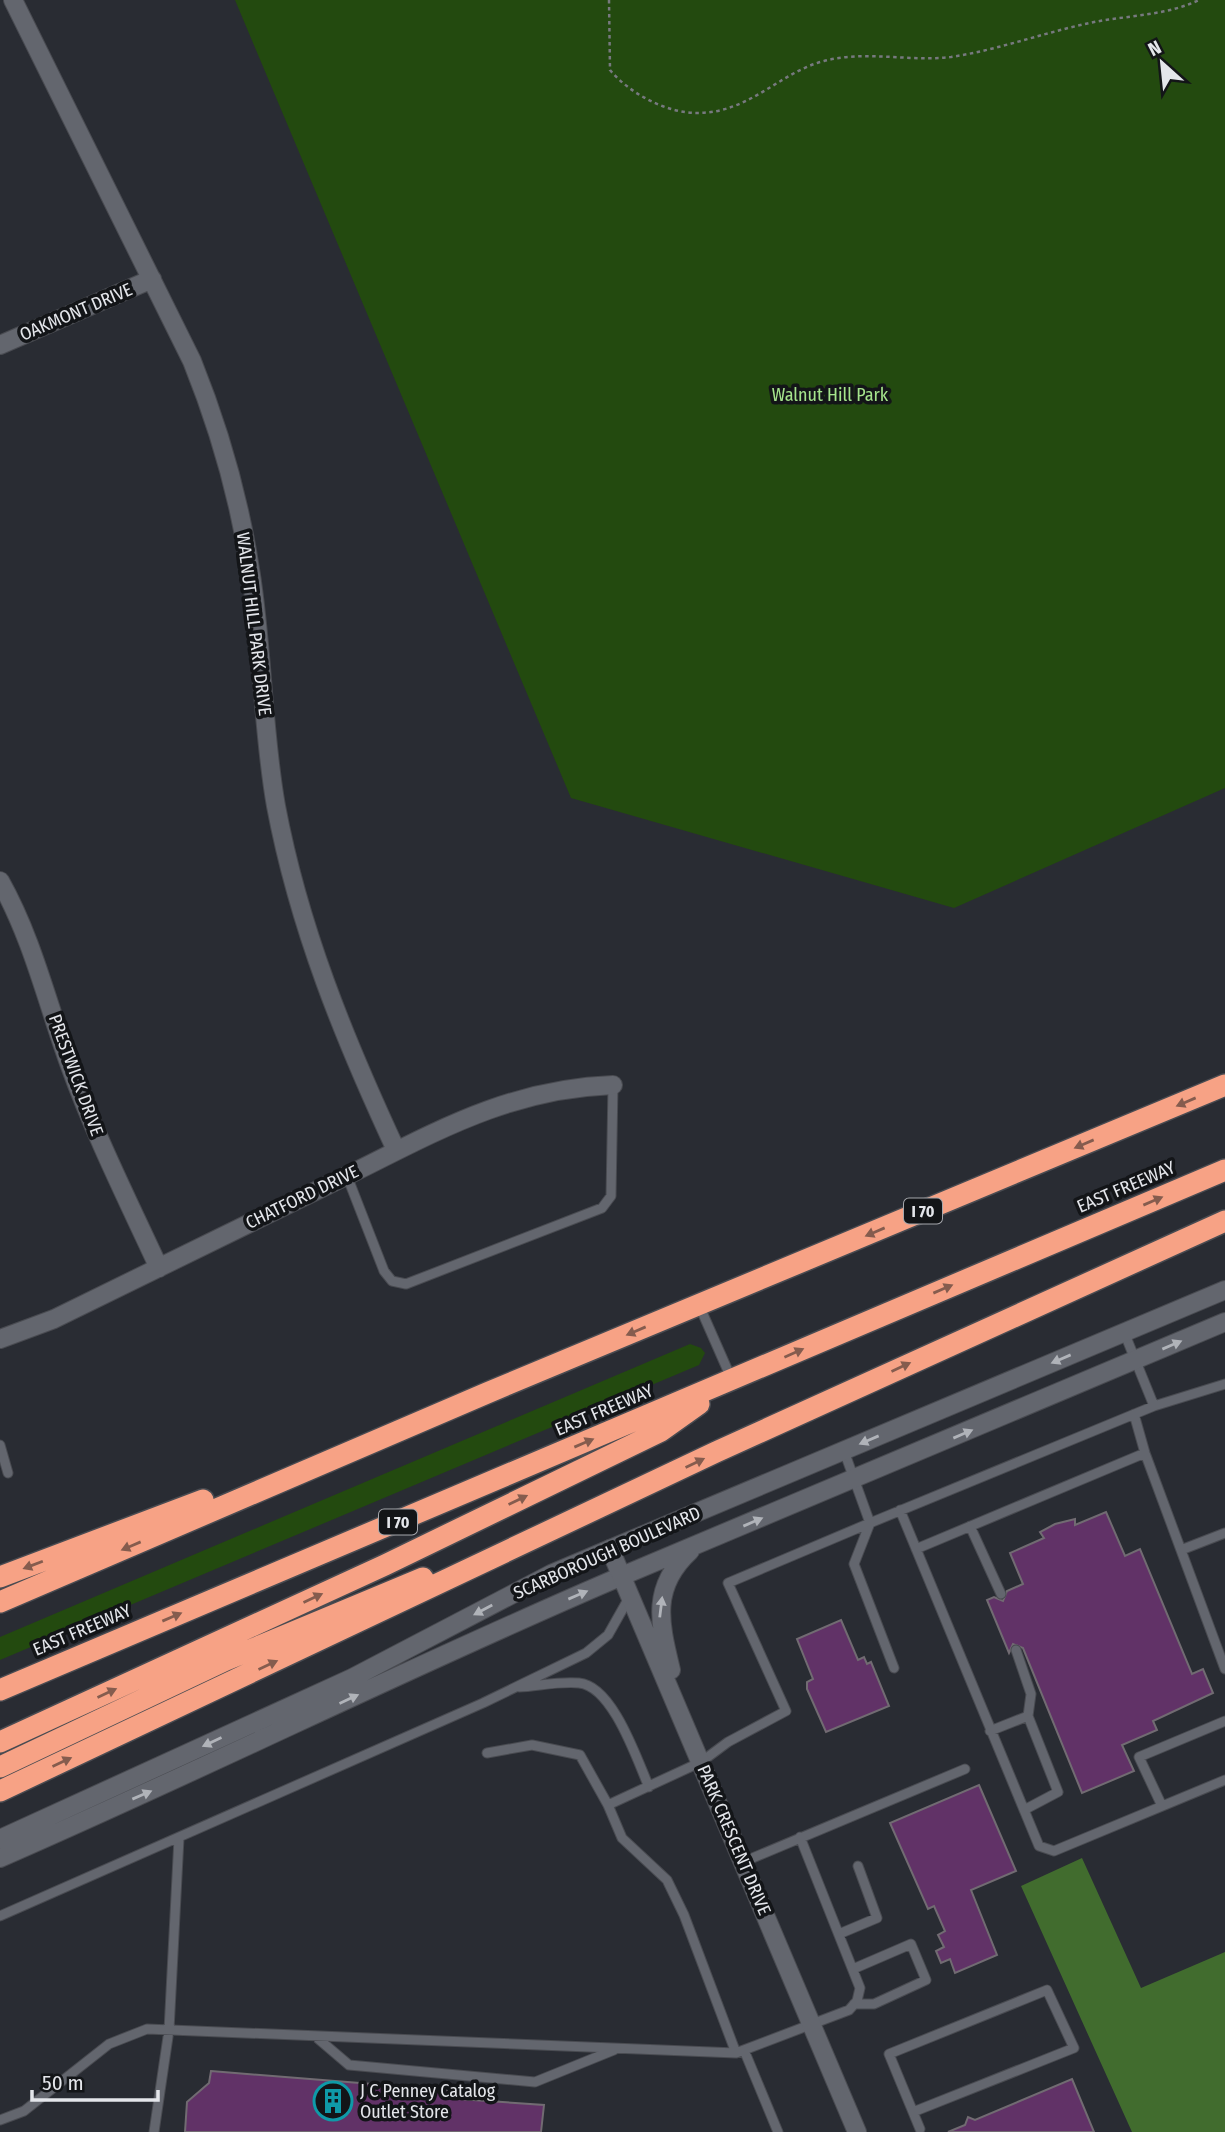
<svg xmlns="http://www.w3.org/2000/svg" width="1225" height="2132" viewBox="0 0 1225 2132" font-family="'Fira Sans Condensed',sans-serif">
<rect width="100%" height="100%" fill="#292c33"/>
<path fill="#234a0f" d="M 235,0 L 1225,0 L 1225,788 L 954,908 L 571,798 Z
M 690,1344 L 701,1348 L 705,1353 L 699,1365 L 0,1660 L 0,1637 Z"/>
<path fill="#416c2e" d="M 1082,1858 L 1141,1988 L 1225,1952 L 1225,2132 L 1132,2132 L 1021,1886 Z"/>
<path fill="#613267" stroke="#716b72" stroke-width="2" d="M 1106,1512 L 1125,1556 L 1140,1549 L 1192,1674 L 1203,1669 L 1213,1693 L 1153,1721 L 1157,1730 L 1122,1745 L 1134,1771 L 1082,1793 L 1023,1648 L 1013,1644 L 1009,1653 L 987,1600 L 994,1597 L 1003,1601 L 1007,1591 L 1023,1584 L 1010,1553 L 1044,1538 L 1040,1532 L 1055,1524 L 1075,1519 L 1075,1525 Z
M 841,1620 L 858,1660 L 864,1657 L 867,1664 L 871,1662 L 889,1706 L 826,1732 L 807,1689 L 807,1682 L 813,1679 L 797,1639 Z
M 979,1785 L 1016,1871 L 971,1890 L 997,1955 L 955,1973 L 950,1959 L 941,1963 L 936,1951 L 944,1947 L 938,1935 L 945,1931 L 934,1906 L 928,1909 L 890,1823 Z
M 211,2071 L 459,2091 L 459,2099 L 544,2105 L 541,2132 L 185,2132 L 187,2102 L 209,2083 Z
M 1072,2079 L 1094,2132 L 948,2132 L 965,2125 L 968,2117 L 975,2120 Z"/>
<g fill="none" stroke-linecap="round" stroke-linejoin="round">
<defs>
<path id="lane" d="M 347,1176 L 384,1271 L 392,1281 L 406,1284 L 602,1208 L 611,1196 L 613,1085
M 699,1305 L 732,1380
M 1124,1332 L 1154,1406
M 1134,1414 L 1145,1453 L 1225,1669
M 0,1445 L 8,1473
M 844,1451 L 870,1523 L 1154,1406 L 1225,1384
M 900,1510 L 1039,1846 L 1054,1851 L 1225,1780
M 870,1523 L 854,1564 L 894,1668
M 970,1526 L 1001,1594
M 916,1549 L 1145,1453
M 1181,1550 L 1225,1533
M 1016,1650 L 1031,1694 L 1028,1716
M 519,1687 C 538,1686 560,1681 579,1683 C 613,1686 637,1760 649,1787
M 990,1731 L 1028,1716 L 1058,1792 L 1024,1810
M 487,1753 L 532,1745 L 580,1755 L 608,1805
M 1162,1806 L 1139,1757 L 1225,1721
M 743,1862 L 965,1769
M 0,1916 L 483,1703 L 586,1653 L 608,1635 L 630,1596
M 839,1934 L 877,1918 L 858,1866
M 853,1969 L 911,1944 L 926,1980 L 874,2004 L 854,2004
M 315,2036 L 349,2065 L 535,2082 L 614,2050
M 744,2050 L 778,2132
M 736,2053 L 684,1915 L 667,1880 L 622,1838 L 608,1805 L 701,1762 L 728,1742 L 786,1711 L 728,1583 L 870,1523
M 913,2112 L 1074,2048 L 1047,1990 L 889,2054 L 920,2129
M 0,2120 L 24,2111 L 109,2044 L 147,2029 L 736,2053 L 849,2010 L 857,2001 L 860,1988 L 800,1837
M 154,2132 L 169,2030 L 179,1838"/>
<path id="street" d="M 13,0 L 192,361 C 219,428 239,498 250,569 C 263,647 262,728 276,806 C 299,928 344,1038 396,1150
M 0,345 L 152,279
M 0,881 C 33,940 47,1003 70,1066 C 95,1135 128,1201 159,1268
M 0,1339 L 54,1319 C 144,1275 235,1230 326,1186 C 424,1139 501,1089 613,1085
M 0,1839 L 352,1678 L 551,1574 L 610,1549
M 0,1858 C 209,1767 413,1665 622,1576"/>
<path id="secondary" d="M 622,1576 L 1225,1322
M 671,1670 C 660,1624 650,1588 690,1551
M 857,2132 L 610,1549 L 1225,1290"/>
<path id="highway" d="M 0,1577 L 203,1500
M 0,1602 L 487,1393 L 1225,1085
M 0,1690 L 1225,1170
M 0,1742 L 385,1565 L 661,1431 L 699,1404
M 0,1767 L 226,1660 L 423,1578
M 0,1791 L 716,1452 L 1225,1221"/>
</defs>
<use href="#lane" stroke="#494b51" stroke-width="11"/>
<use href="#street" stroke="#494b51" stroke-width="20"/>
<use href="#secondary" stroke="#494b51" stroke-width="20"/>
<use href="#highway" stroke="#494b51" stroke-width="24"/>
<path stroke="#77797f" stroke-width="2.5" stroke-dasharray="3.5 3.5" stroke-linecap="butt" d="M 609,0 L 610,70 C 629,93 666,113 697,113 C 750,113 780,72 824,61 C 865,50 909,62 951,57 C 997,50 1040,34 1085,24 C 1123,15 1163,17 1199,0"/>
<use href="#lane" stroke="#63666e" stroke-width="9"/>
<use href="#street" stroke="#63666e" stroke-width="18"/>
<use href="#secondary" stroke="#63666e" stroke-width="18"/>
<use href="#highway" stroke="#f7a285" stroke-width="21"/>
</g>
<defs><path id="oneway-solid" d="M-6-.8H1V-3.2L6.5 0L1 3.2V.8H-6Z" transform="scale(1.75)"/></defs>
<g fill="#855c4e">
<use href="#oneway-solid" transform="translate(1186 1102) rotate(157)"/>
<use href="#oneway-solid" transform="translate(1084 1144) rotate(157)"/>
<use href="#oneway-solid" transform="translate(1153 1201) rotate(-23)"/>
<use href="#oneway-solid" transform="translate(875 1232) rotate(157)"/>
<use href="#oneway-solid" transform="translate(943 1289) rotate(-23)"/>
<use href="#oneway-solid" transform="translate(636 1331) rotate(157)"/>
<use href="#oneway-solid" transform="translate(794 1353) rotate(-24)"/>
<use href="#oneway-solid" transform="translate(901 1367) rotate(-25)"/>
<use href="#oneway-solid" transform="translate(584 1443) rotate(-23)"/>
<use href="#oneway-solid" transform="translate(695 1463) rotate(-26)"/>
<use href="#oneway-solid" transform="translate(518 1500) rotate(-26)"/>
<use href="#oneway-solid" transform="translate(131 1546) rotate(157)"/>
<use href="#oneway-solid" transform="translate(33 1565) rotate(159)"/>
<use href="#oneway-solid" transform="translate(313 1598) rotate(-25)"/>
<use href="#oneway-solid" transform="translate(172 1617) rotate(-23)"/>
<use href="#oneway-solid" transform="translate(268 1665) rotate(-25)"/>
<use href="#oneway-solid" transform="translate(107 1693) rotate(-25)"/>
<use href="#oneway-solid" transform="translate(62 1762) rotate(-25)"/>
</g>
<g fill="#b0b3b9">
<use href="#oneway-solid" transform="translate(1172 1345) rotate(-23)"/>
<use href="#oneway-solid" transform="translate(1061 1359) rotate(157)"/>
<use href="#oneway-solid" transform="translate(963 1434) rotate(-23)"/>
<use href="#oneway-solid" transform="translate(869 1440) rotate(157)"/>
<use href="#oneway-solid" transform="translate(753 1522) rotate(-23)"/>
<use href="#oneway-solid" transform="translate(578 1595) rotate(-23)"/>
<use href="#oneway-solid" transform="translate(661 1607) rotate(-83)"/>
<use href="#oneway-solid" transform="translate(483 1610) rotate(152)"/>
<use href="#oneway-solid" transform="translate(349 1699) rotate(-25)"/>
<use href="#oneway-solid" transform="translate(212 1742) rotate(155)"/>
<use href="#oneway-solid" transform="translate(142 1795) rotate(-23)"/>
</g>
<defs>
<symbol id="building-ring" viewBox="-11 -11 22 22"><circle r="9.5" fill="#131518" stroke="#0f9aa8" stroke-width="1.5"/><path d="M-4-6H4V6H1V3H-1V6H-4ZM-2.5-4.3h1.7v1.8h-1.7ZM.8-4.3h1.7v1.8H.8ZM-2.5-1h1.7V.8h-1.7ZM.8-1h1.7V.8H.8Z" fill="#0f9aa8"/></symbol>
</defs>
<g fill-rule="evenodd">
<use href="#building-ring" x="311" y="2079" width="44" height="44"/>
</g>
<g text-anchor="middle" stroke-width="7" stroke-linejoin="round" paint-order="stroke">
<g fill="#131518" stroke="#a5a7ac" stroke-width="2">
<rect x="904" y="1198.5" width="38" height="25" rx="5"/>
<rect x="379" y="1509.5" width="38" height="25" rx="5"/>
</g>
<g font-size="16" font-weight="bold" fill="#e4e6eb">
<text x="923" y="1217">I 70</text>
<text x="398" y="1528">I 70</text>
</g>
<g font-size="18" fill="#e4e6eb" stroke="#131518">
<text transform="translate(76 312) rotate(-23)" y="6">OAKMONT DRIVE</text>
<text transform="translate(254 624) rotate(83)" y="6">WALNUT HILL PARK DRIVE</text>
<text transform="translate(76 1075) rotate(70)" y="6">PRESTWICK DRIVE</text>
<text transform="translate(1126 1187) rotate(-23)" y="6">EAST FREEWAY</text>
<text transform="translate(302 1197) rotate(-26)" y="6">CHATFORD DRIVE</text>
<text transform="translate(604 1410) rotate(-23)" y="6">EAST FREEWAY</text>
<text transform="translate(607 1553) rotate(-24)" y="6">SCARBOROUGH BOULEVARD</text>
<text transform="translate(82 1630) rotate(-23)" y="6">EAST FREEWAY</text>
<text transform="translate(734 1840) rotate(67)" y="6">PARK CRESCENT DRIVE</text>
</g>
<g font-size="18" fill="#a5e48c" stroke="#131518">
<text x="830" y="401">Walnut Hill Park</text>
</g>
<g font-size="18" fill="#e4e6eb" stroke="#131518" text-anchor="start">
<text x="360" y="2097">J C Penney Catalog<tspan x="360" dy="21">Outlet Store</tspan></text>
</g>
</g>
<g transform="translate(1162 63) rotate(333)" stroke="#131518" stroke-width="5" paint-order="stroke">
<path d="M0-5L12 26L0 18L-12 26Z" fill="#e4e6eb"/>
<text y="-10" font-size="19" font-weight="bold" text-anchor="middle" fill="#e4e6eb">N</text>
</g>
<path d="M32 2090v10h126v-10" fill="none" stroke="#e4e6eb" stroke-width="3.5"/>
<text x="42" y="2090" font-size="21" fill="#e4e6eb" stroke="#131518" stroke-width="5" paint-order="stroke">50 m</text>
</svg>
